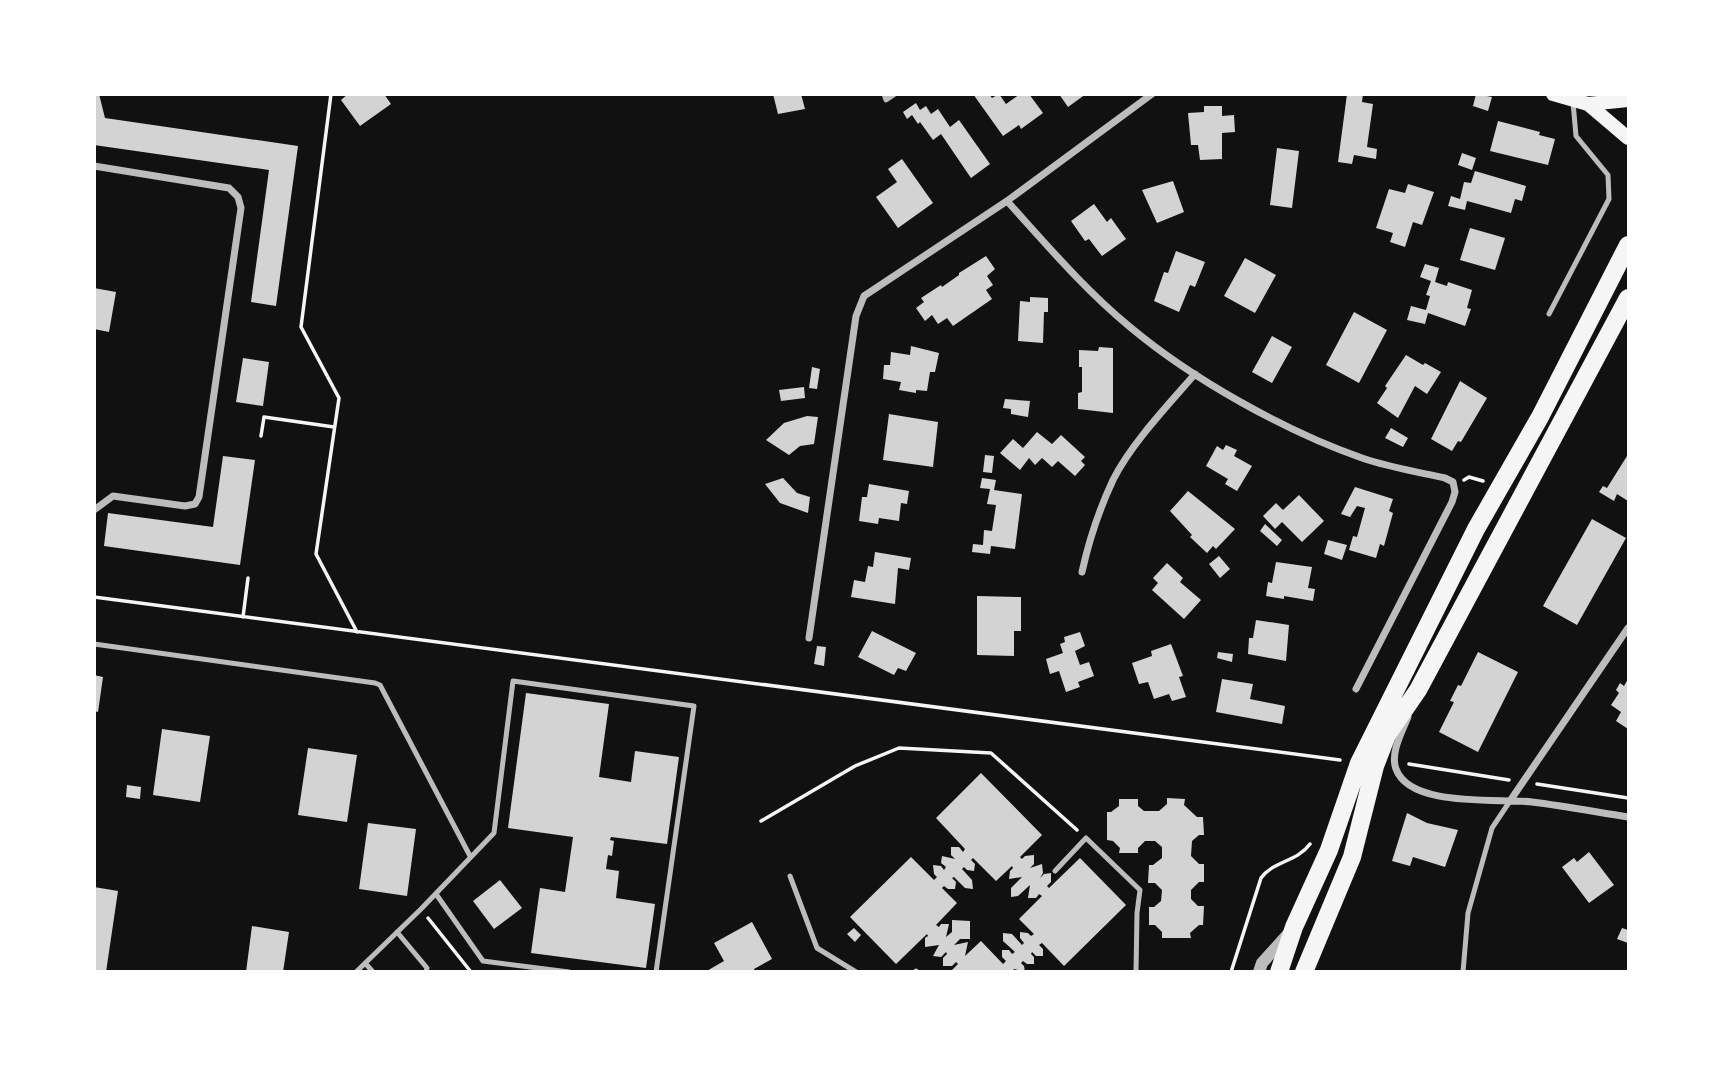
<svg xmlns="http://www.w3.org/2000/svg" width="1723" height="1066" viewBox="0 0 1723 1066" font-family="Quicksand,sans-serif">
<rect width="100%" height="100%" fill="#111"/>
<path fill="#d3d3d3" fill-rule="evenodd" d="M 94,94 L 99,94 L 105,118 L 298,146 L 276,306 L 251,302 L 269,170 L 94,145 Z
M 348,94 L 384,94 L 391,104 L 360,126 L 341,100 Z
M 773,94 L 801,94 L 805,109 L 778,114 Z
M 973,94 L 989,94 L 992,98 L 999,94 L 1006,104 L 1020,94 L 1029,94 L 1043,113 L 1021,129 L 1019,125 L 1003,136 Z
M 1059,94 L 1086,94 L 1068,107 Z
M 1347,94 L 1363,94 L 1362,102 L 1373,104 L 1367,147 L 1377,149 L 1376,159 L 1354,155 L 1352,164 L 1338,162 Z
M 1476,94 L 1492,97 L 1488,111 L 1473,106 Z
M 916,103 L 920,110 L 926,106 L 931,114 L 938,109 L 950,127 L 959,120 L 990,164 L 971,178 L 941,134 L 933,140 L 920,122 L 918,124 L 912,115 L 907,119 L 903,112 Z
M 1204,106 L 1222,106 L 1222,116 L 1234,115 L 1235,132 L 1222,133 L 1222,159 L 1200,160 L 1198,145 L 1191,145 L 1188,113 L 1204,112 Z
M 1498,121 L 1540,132 L 1539,135 L 1555,139 L 1548,165 L 1490,151 Z
M 1277,148 L 1299,151 L 1292,208 L 1270,205 Z
M 1462,153 L 1476,158 L 1472,170 L 1458,165 Z
M 902,159 L 933,203 L 898,228 L 876,197 L 897,182 L 888,169 Z
M 1475,171 L 1526,186 L 1522,201 L 1515,199 L 1511,213 L 1467,201 L 1465,210 L 1448,206 L 1451,196 L 1460,199 L 1464,182 L 1471,183 Z
M 1173,181 L 1184,212 L 1157,223 L 1142,190 Z
M 1408,184 L 1434,192 L 1422,225 L 1413,222 L 1405,247 L 1390,242 L 1393,233 L 1376,228 L 1389,189 L 1405,193 Z
M 1094,204 L 1107,222 L 1111,218 L 1126,239 L 1102,256 L 1089,239 L 1085,241 L 1071,221 Z
M 1470,228 L 1505,238 L 1495,270 L 1460,260 Z
M 1176,251 L 1205,262 L 1195,287 L 1190,285 L 1179,312 L 1154,301 L 1164,272 L 1168,273 Z
M 986,256 L 995,269 L 987,276 L 993,285 L 986,290 L 992,299 L 953,326 L 947,318 L 938,324 L 932,315 L 925,321 L 916,308 L 924,302 L 921,298 L 941,285 L 942,287 L 959,275 L 959,273 Z
M 1245,258 L 1276,275 L 1255,313 L 1224,296 Z
M 1425,264 L 1439,268 L 1435,282 L 1447,286 L 1448,282 L 1472,290 L 1467,308 L 1471,309 L 1465,326 L 1428,313 L 1425,324 L 1407,320 L 1411,306 L 1426,310 L 1430,296 L 1426,295 L 1431,281 L 1420,277 Z
M 94,288 L 116,292 L 109,332 L 94,329 Z
M 1030,297 L 1048,298 L 1048,312 L 1044,312 L 1043,343 L 1018,341 L 1020,301 L 1030,302 Z
M 1354,312 L 1387,330 L 1359,383 L 1326,365 Z
M 1272,336 L 1292,347 L 1272,383 L 1252,372 Z
M 911,346 L 939,353 L 935,372 L 930,372 L 927,391 L 916,390 L 916,393 L 899,390 L 901,382 L 883,379 L 884,365 L 890,365 L 891,352 L 910,355 Z
M 1099,347 L 1113,348 L 1113,413 L 1078,409 L 1078,393 L 1082,392 L 1082,367 L 1079,367 L 1079,350 L 1098,351 Z
M 1406,355 L 1423,365 L 1425,363 L 1441,372 L 1427,394 L 1415,386 L 1398,418 L 1377,403 L 1387,388 L 1385,386 Z
M 243,358 L 269,362 L 263,406 L 236,402 Z
M 812,367 L 820,369 L 817,389 L 809,388 Z
M 1460,381 L 1487,398 L 1461,442 L 1458,441 L 1452,451 L 1431,439 Z
M 804,387 L 805,398 L 781,401 L 779,390 Z
M 1005,399 L 1030,401 L 1028,417 L 1011,414 L 1011,409 L 1003,408 Z
M 889,414 L 938,422 L 933,467 L 883,460 Z
M 807,416 L 818,417 L 814,444 L 800,446 L 789,455 L 766,440 L 784,423 Z
M 1391,428 L 1408,438 L 1403,447 L 1385,438 Z
M 1037,432 L 1052,444 L 1061,435 L 1085,457 L 1081,461 L 1085,465 L 1075,476 L 1058,461 L 1052,467 L 1042,458 L 1035,465 L 1029,458 L 1020,470 L 1000,453 L 1013,439 L 1023,448 Z
M 1226,445 L 1237,450 L 1234,456 L 1252,466 L 1237,491 L 1225,484 L 1228,479 L 1206,466 L 1217,446 L 1223,450 Z
M 985,455 L 994,456 L 992,473 L 983,472 Z
M 223,456 L 255,460 L 240,565 L 104,546 L 108,513 L 213,527 Z
M 1627,456 L 1628,457 L 1628,501 L 1617,494 L 1614,501 L 1599,492 L 1603,486 L 1607,488 Z
M 783,478 L 797,493 L 810,497 L 808,513 L 780,503 L 765,484 Z
M 982,478 L 996,480 L 994,490 L 1022,494 L 1015,549 L 991,546 L 990,554 L 972,552 L 973,544 L 983,545 L 984,530 L 992,531 L 996,505 L 987,504 L 990,489 L 980,488 Z
M 869,484 L 909,491 L 907,504 L 901,503 L 899,521 L 879,518 L 878,524 L 859,521 L 862,497 L 867,497 Z
M 1355,487 L 1393,499 L 1389,511 L 1393,513 L 1384,546 L 1380,544 L 1376,558 L 1349,550 L 1353,536 L 1357,537 L 1365,508 L 1357,506 L 1350,517 L 1341,514 Z
M 1188,491 L 1235,529 L 1216,549 L 1213,546 L 1207,553 L 1190,537 L 1192,535 L 1170,511 Z
M 1299,495 L 1324,521 L 1302,542 L 1282,522 L 1275,529 L 1263,516 L 1276,503 L 1283,510 Z
M 1592,519 L 1626,538 L 1577,625 L 1543,606 Z
M 1265,524 L 1282,540 L 1277,546 L 1260,531 Z
M 1328,540 L 1347,545 L 1342,560 L 1324,554 Z
M 875,552 L 911,558 L 909,570 L 898,568 L 895,604 L 851,597 L 854,580 L 865,582 L 868,566 L 873,567 Z
M 1219,556 L 1230,569 L 1220,578 L 1209,564 Z
M 1276,562 L 1312,567 L 1308,588 L 1315,589 L 1313,601 L 1284,596 L 1284,599 L 1266,596 L 1268,582 L 1272,583 Z
M 1167,563 L 1183,578 L 1180,582 L 1201,600 L 1184,619 L 1152,590 L 1158,583 L 1153,578 Z
M 977,596 L 1021,597 L 1021,631 L 1014,631 L 1014,656 L 977,655 Z
M 1256,620 L 1289,625 L 1286,661 L 1248,654 L 1249,638 L 1253,638 Z
M 872,631 L 916,653 L 906,671 L 898,668 L 894,675 L 858,657 Z
M 1080,632 L 1085,646 L 1075,651 L 1080,665 L 1089,662 L 1094,676 L 1078,682 L 1080,687 L 1066,692 L 1059,671 L 1050,674 L 1046,659 L 1063,653 L 1060,644 L 1065,642 L 1064,637 Z
M 1171,644 L 1183,676 L 1179,677 L 1186,697 L 1172,701 L 1169,694 L 1154,699 L 1148,682 L 1139,684 L 1132,663 L 1152,656 L 1151,651 Z
M 817,646 L 826,647 L 824,666 L 814,664 Z
M 1218,652 L 1233,654 L 1232,662 L 1217,658 Z
M 1478,652 L 1518,672 L 1478,752 L 1439,732 L 1454,702 L 1450,701 L 1458,685 L 1461,686 Z
M 94,675 L 103,677 L 98,712 L 94,711 Z
M 1222,679 L 1253,684 L 1250,699 L 1285,706 L 1282,724 L 1216,712 Z
M 1628,679 L 1628,729 L 1616,721 L 1621,712 L 1611,705 L 1619,693 L 1616,690 L 1620,683 L 1624,686 Z
M 526,693 L 609,704 L 599,777 L 631,782 L 635,751 L 679,757 L 667,844 L 611,837 L 610,840 L 614,841 L 612,856 L 608,855 L 606,869 L 619,871 L 616,898 L 655,904 L 646,968 L 531,953 L 540,888 L 565,892 L 573,837 L 508,828 Z
M 162,729 L 210,736 L 200,802 L 153,795 Z
M 308,748 L 357,755 L 347,822 L 298,815 Z
M 981,773 L 1042,835 L 1020,857 L 1022,859 L 1025,856 L 1034,855 L 1034,864 L 1030,868 L 1042,864 L 1043,873 L 1040,878 L 1044,874 L 1051,873 L 1051,882 L 1047,886 L 1049,888 L 1080,858 L 1126,905 L 1064,966 L 1042,943 L 1039,945 L 1043,949 L 1043,956 L 1036,956 L 1032,952 L 1031,954 L 1034,957 L 1034,964 L 1027,964 L 1023,961 L 1021,963 L 1024,966 L 1025,972 L 1014,969 L 1012,972 L 950,972 L 958,964 L 956,962 L 952,966 L 943,966 L 943,958 L 947,954 L 946,952 L 941,957 L 933,956 L 939,945 L 925,947 L 925,938 L 928,936 L 927,934 L 896,964 L 850,917 L 911,857 L 934,880 L 937,877 L 934,874 L 933,865 L 941,866 L 944,870 L 946,867 L 941,863 L 942,856 L 955,859 L 951,855 L 951,847 L 959,847 L 963,852 L 965,849 L 936,818 ZM 973,858 L 996,881 L 1012,866 L 1013,868 L 1010,871 L 1009,879 L 1022,877 L 1011,888 L 1011,897 L 1018,896 L 1030,885 L 1028,898 L 1036,898 L 1039,894 L 1042,896 L 1019,919 L 1034,934 L 1031,936 L 1028,933 L 1020,932 L 1020,938 L 1024,943 L 1022,945 L 1012,934 L 1003,933 L 1003,941 L 1015,952 L 1012,954 L 1009,950 L 1002,950 L 1002,957 L 1006,961 L 1003,964 L 981,941 L 965,956 L 968,942 L 954,945 L 960,939 L 970,939 L 970,921 L 952,920 L 952,932 L 946,937 L 949,924 L 941,924 L 939,927 L 936,925 L 957,903 L 942,888 L 944,886 L 948,889 L 955,889 L 956,882 L 952,878 L 954,877 L 965,888 L 973,889 L 972,880 L 962,869 L 964,867 L 967,870 L 974,871 L 975,864 L 971,860 Z
M 127,785 L 141,787 L 140,799 L 126,797 Z
M 1167,798 L 1185,799 L 1184,805 L 1197,817 L 1203,817 L 1204,835 L 1199,835 L 1192,841 L 1191,856 L 1199,864 L 1204,864 L 1204,882 L 1199,882 L 1191,890 L 1191,899 L 1198,906 L 1204,906 L 1203,925 L 1199,925 L 1190,933 L 1191,938 L 1162,938 L 1162,932 L 1155,925 L 1149,925 L 1149,907 L 1154,907 L 1161,901 L 1162,890 L 1155,883 L 1148,883 L 1149,865 L 1153,865 L 1162,858 L 1162,847 L 1155,841 L 1145,841 L 1138,848 L 1138,853 L 1119,853 L 1120,848 L 1113,841 L 1107,840 L 1107,812 L 1111,812 L 1119,806 L 1119,799 L 1138,799 L 1138,806 L 1144,811 L 1159,811 L 1167,804 Z
M 1407,813 L 1427,823 L 1458,830 L 1445,867 L 1413,857 L 1410,866 L 1392,861 Z
M 368,823 L 416,829 L 407,896 L 359,889 Z
M 1589,852 L 1614,885 L 1589,903 L 1562,867 L 1574,858 L 1577,862 Z
M 500,880 L 522,908 L 494,929 L 473,901 Z
M 94,887 L 118,891 L 106,972 L 94,972 Z
M 752,922 L 772,959 L 754,969 L 755,972 L 705,972 L 724,961 L 714,943 Z
M 252,926 L 289,932 L 283,972 L 246,972 Z
M 854,928 L 861,935 L 855,942 L 847,934 Z
M 1622,928 L 1628,930 L 1628,943 L 1617,939 Z"/>
<g fill="none" stroke-linecap="round" stroke-linejoin="round">
<path stroke="#f5f5f5" stroke-width="3.5" d="M 331,94 L 301,327 L 339,398 L 316,554 L 357,632
M 261,436 L 264,417 L 334,427
M 1464,480 L 1469,477 L 1483,481
M 94,597 L 1340,760
M 243,617 L 248,578
M 1409,764 L 1509,780
M 1537,784 L 1628,798
M 761,821 L 855,766 L 899,748 L 991,753 L 1077,830
M 428,918 L 471,972
M 1231,972 L 1261,878 C 1273,861 1297,862 1310,844"/>
<path stroke="#bcbcbc" stroke-width="5" d="M 884,94 L 886,100 L 895,94
M 1549,314 L 1609,199 L 1608,175 L 1576,136 L 1573,102
M 94,644 L 375,683 L 380,685 L 470,856
M 1055,871 L 1086,838 L 1140,890 L 1137,913 L 1136,972
M 790,876 L 817,948 L 856,972
M 436,894 L 483,961 L 569,972
M 397,932 L 427,968 L 426,972
M 365,963 L 373,972
M 356,972 L 421,909 L 494,833 L 513,681 L 694,706 L 656,972
M 916,972 L 916,971
M 1463,972 L 1468,913 L 1492,828 L 1510,801"/>
<path stroke="#bcbcbc" stroke-width="7" d="M 94,166 L 229,188 L 238,197 L 241,208 L 199,497 L 195,504 L 185,506 L 113,496 L 94,510
M 1007,201 C 1046,244 1084,289 1130,327 C 1192,379 1285,431 1362,458 C 1388,467 1418,472 1445,478 L 1453,482 L 1455,492 L 1452,502 L 1356,689
M 1082,572 C 1089,540 1099,510 1113,480 C 1131,444 1168,405 1195,374
M 809,638 L 856,316 L 864,296 L 1007,201 L 1152,94
M 1408,717 C 1402,732 1390,753 1396,769 C 1410,808 1499,798 1532,802 C 1564,806 1596,812 1628,817
M 1510,801 L 1628,628"/>
<path stroke="#bcbcbc" stroke-width="12" d="M 1259,972 L 1262,963 L 1290,932"/>
<path stroke="#f5f5f5" stroke-width="14" d="M 1553,94 L 1588,104 L 1628,100
M 1588,104 L 1628,138"/>
<path stroke="#f5f5f5" stroke-width="18" d="M 1279,972 L 1294,927 L 1329,850 L 1359,763 L 1476,529 L 1540,417 L 1628,245
M 1304,972 L 1352,857 L 1375,766 L 1387,735 L 1418,690 L 1628,298"/>
</g>
<rect width="1723" height="1066" fill="none" stroke="#ffffff" stroke-width="192"/>
</svg>
